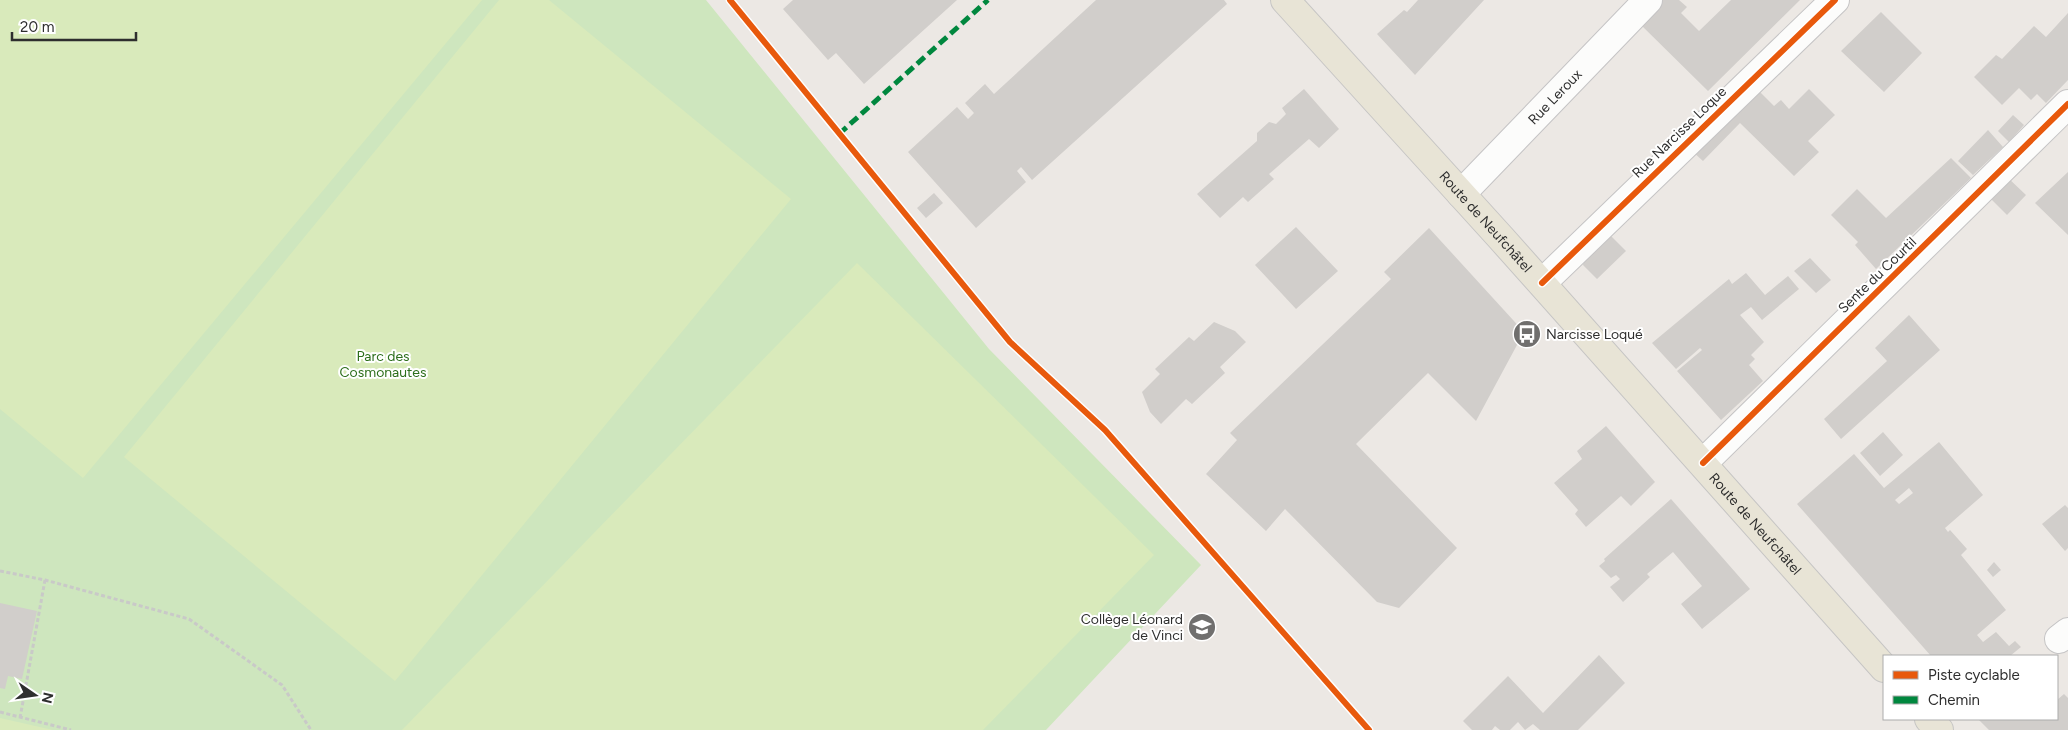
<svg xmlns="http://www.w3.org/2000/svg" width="2068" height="730" viewBox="0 0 2068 730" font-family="Figtree,sans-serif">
<rect width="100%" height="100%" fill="#ece8e4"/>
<path fill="#cee6be" d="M 0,0 L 706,0 L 989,349 L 1201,565 L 1046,730 L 0,730 Z"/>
<path fill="#d9eabb" d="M 0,0 L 482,0 L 83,478 L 0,409 Z
M 499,0 L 549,0 L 791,199 L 395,681 L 124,457 Z
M 857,263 L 1154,555 L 983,730 L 402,730 Z
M 0,718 L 53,730 L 0,730 Z"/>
<path fill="#d1cecb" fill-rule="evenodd" d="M 793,0 L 957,0 L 864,84 L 836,53 L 828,60 L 783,9 Z
M 1096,0 L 1224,0 L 1227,4 L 1032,180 L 1021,167 L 1017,171 L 1026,182 L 976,228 L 908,152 L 957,107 L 968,119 L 974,113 L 965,103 L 985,84 L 994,94 Z
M 1418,0 L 1484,0 L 1415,75 L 1377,34 L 1404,10 L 1407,12 Z
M 1663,0 L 1679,0 L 1687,7 L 1681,13 L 1699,31 L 1731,0 L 1800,0 L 1708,91 L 1640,24 Z
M 1881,12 L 1922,53 L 1884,92 L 1841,51 Z
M 2068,13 L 2068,80 L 2046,103 L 2037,94 L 2031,100 L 2019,88 L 2002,105 L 1974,77 L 1996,55 L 2002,59 L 2034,26 L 2046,37 Z
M 1304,89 L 1339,129 L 1319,148 L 1309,139 L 1269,174 L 1274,179 L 1248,202 L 1243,197 L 1220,218 L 1197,194 L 1257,141 L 1257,133 L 1269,122 L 1276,124 L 1286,114 L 1282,108 Z
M 1809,89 L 1835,115 L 1808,141 L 1819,152 L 1794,176 L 1740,123 L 1703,161 L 1693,152 L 1758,90 L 1774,106 L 1781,100 L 1789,109 Z
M 2013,115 L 2024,125 L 2009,142 L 1998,131 Z
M 1988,130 L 2003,147 L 1973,175 L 1958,161 Z
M 1951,158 L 1971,178 L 1876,269 L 1855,245 L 1858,242 L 1831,215 L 1857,189 L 1886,218 Z
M 2068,172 L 2068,235 L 2035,203 Z
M 2006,176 L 2026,195 L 2007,215 L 1987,195 Z
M 934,193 L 943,203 L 926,218 L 917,208 Z
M 1296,227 L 1338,271 L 1296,309 L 1255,265 Z
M 1429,228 L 1524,332 L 1476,421 L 1428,373 L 1356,444 L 1457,548 L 1399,608 L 1377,602 L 1285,509 L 1266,531 L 1206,474 L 1237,440 L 1230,433 L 1391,279 L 1384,272 Z
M 1608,233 L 1626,251 L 1597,279 L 1583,265 L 1587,252 Z
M 1810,258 L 1831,280 L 1816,293 L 1794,271 Z
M 1746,273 L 1765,295 L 1788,276 L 1799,289 L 1762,320 L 1751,307 L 1740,315 L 1764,342 L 1751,355 L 1755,359 L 1749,365 L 1763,381 L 1721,420 L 1677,371 L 1702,350 L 1700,348 L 1676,369 L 1652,343 L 1729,279 L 1732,284 Z
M 1909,315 L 1940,350 L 1841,439 L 1824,419 L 1887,361 L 1875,348 Z
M 1214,322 L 1235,331 L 1246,342 L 1220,367 L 1225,373 L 1192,404 L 1186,399 L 1161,424 L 1150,412 L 1142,392 L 1160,374 L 1155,369 L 1189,337 L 1194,341 Z
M 1606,426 L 1655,482 L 1631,506 L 1621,496 L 1586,527 L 1575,514 L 1578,510 L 1554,483 L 1582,459 L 1577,451 Z
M 1883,432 L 1903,455 L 1880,476 L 1860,453 Z
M 1939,442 L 1983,495 L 1945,528 L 1948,532 L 1950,530 L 1967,549 L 1961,555 L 2006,610 L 1977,635 L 1983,642 L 1996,632 L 2009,646 L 2015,641 L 2021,647 L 2010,656 L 1931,656 L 1797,504 L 1854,454 L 1884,488 ZM 1909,488 L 1913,493 L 1899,504 L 1895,500 Z
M 1671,499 L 1750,589 L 1702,629 L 1681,604 L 1702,586 L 1673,552 L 1647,574 L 1650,577 L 1623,602 L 1610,587 L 1620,579 L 1616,575 L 1611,578 L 1599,566 L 1605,561 L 1604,559 Z
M 2065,505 L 2068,508 L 2068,548 L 2065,551 L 2042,524 Z
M 1994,562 L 2001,570 L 1993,577 L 1987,570 Z
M 0,603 L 37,611 L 22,679 L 8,676 L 5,689 L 0,688 Z
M 1599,655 L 1625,683 L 1578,730 L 1540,730 L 1533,724 L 1525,730 L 1518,722 L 1510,730 L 1500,730 L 1495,726 L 1492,730 L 1472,730 L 1463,721 L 1508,676 L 1543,713 Z
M 2064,694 L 2068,698 L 2068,730 L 1989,730 L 1978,719 L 2057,719 L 2057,700 Z"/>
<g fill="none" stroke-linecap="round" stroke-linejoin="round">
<defs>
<g id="minor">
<path id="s1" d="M 1461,194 L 1648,0"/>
<path d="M 1542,283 L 1835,0"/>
<path d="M 1703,463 L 2068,104"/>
<path d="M 2059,639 L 2068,632"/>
</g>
<g id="major">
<path id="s2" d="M 1285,0 L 1501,238 L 1884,668"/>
<path d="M 1929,719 L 1939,730"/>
</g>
</defs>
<use href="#minor" stroke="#c5c4c5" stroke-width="30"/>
<use href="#major" stroke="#c6c5c4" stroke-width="30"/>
<path stroke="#c9c9c8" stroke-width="3" stroke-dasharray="4 2.5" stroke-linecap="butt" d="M 0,571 L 45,580 L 189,619 L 282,685 L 311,730
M 0,712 L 71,730
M 20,718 L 45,580"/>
<use href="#minor" stroke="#fcfcfb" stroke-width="28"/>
<use href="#major" stroke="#e8e4d6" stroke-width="28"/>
<path stroke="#00873e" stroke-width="5" stroke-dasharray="10 5" stroke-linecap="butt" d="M 839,134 L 988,0"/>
<defs>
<path id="cycleway" d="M 730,0 L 1010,342 L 1105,430 L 1369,730
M 1542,283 L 1835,0
M 1703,463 L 2068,104"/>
</defs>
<use href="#cycleway" stroke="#fff" stroke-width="9"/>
<use href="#cycleway" stroke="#e8590c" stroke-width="6"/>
</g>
<defs>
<symbol id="bus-disc" viewBox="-11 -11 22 22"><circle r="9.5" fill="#706f6e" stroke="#fff"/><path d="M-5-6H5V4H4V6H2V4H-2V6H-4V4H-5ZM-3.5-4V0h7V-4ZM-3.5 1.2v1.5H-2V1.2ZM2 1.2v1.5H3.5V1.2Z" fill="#fff"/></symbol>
<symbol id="school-disc" viewBox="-11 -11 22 22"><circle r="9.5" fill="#706f6e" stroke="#fff"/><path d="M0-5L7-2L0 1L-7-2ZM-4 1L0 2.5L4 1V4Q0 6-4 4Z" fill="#fff"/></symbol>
</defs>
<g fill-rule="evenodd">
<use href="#bus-disc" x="1511" y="318" width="32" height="32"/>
<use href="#school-disc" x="1186" y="611" width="32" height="32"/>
</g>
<g text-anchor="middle" stroke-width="4" stroke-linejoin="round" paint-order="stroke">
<g font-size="14" fill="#2e2e2e" stroke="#fff">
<text dy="5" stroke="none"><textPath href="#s1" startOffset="135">Rue Leroux</textPath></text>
<text transform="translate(1679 132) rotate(-44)" y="5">Rue Narcisse Loque</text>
<text dy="5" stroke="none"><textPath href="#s2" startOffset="299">Route de Neufchâtel</textPath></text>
<text transform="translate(1877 275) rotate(-44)" y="5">Sente du Courtil</text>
<text dy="5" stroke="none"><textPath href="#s2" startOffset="704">Route de Neufchâtel</textPath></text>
</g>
<g font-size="14" fill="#2e2e2e" stroke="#fff" text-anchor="start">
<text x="1546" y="339">Narcisse Loqué</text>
<text x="1183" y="624" text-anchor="end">Collège Léonard<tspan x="1183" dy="16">de Vinci</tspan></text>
</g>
<g font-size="14" fill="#2c6e1b" stroke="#fff">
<text x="383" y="361">Parc des<tspan x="383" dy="16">Cosmonautes</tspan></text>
</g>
</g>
<rect x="1883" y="655" width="175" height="65" fill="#ffffff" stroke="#ababab"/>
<rect x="1893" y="671" width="25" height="8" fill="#e8590c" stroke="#ababab"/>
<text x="1928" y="680" font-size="15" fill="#2e2e2e">Piste cyclable</text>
<rect x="1893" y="696" width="25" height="8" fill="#00873e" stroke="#ababab"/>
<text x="1928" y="705" font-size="15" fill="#2e2e2e">Chemin</text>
<g transform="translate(35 695) rotate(103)" stroke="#ffffff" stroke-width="4" paint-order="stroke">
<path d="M0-4L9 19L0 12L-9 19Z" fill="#2e2e2e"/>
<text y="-8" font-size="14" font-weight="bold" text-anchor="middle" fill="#2e2e2e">N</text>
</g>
<path d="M12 32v8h124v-8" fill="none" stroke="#2e2e2e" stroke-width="2.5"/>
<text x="20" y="32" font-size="15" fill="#2e2e2e" stroke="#ffffff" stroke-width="4" paint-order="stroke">20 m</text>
</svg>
